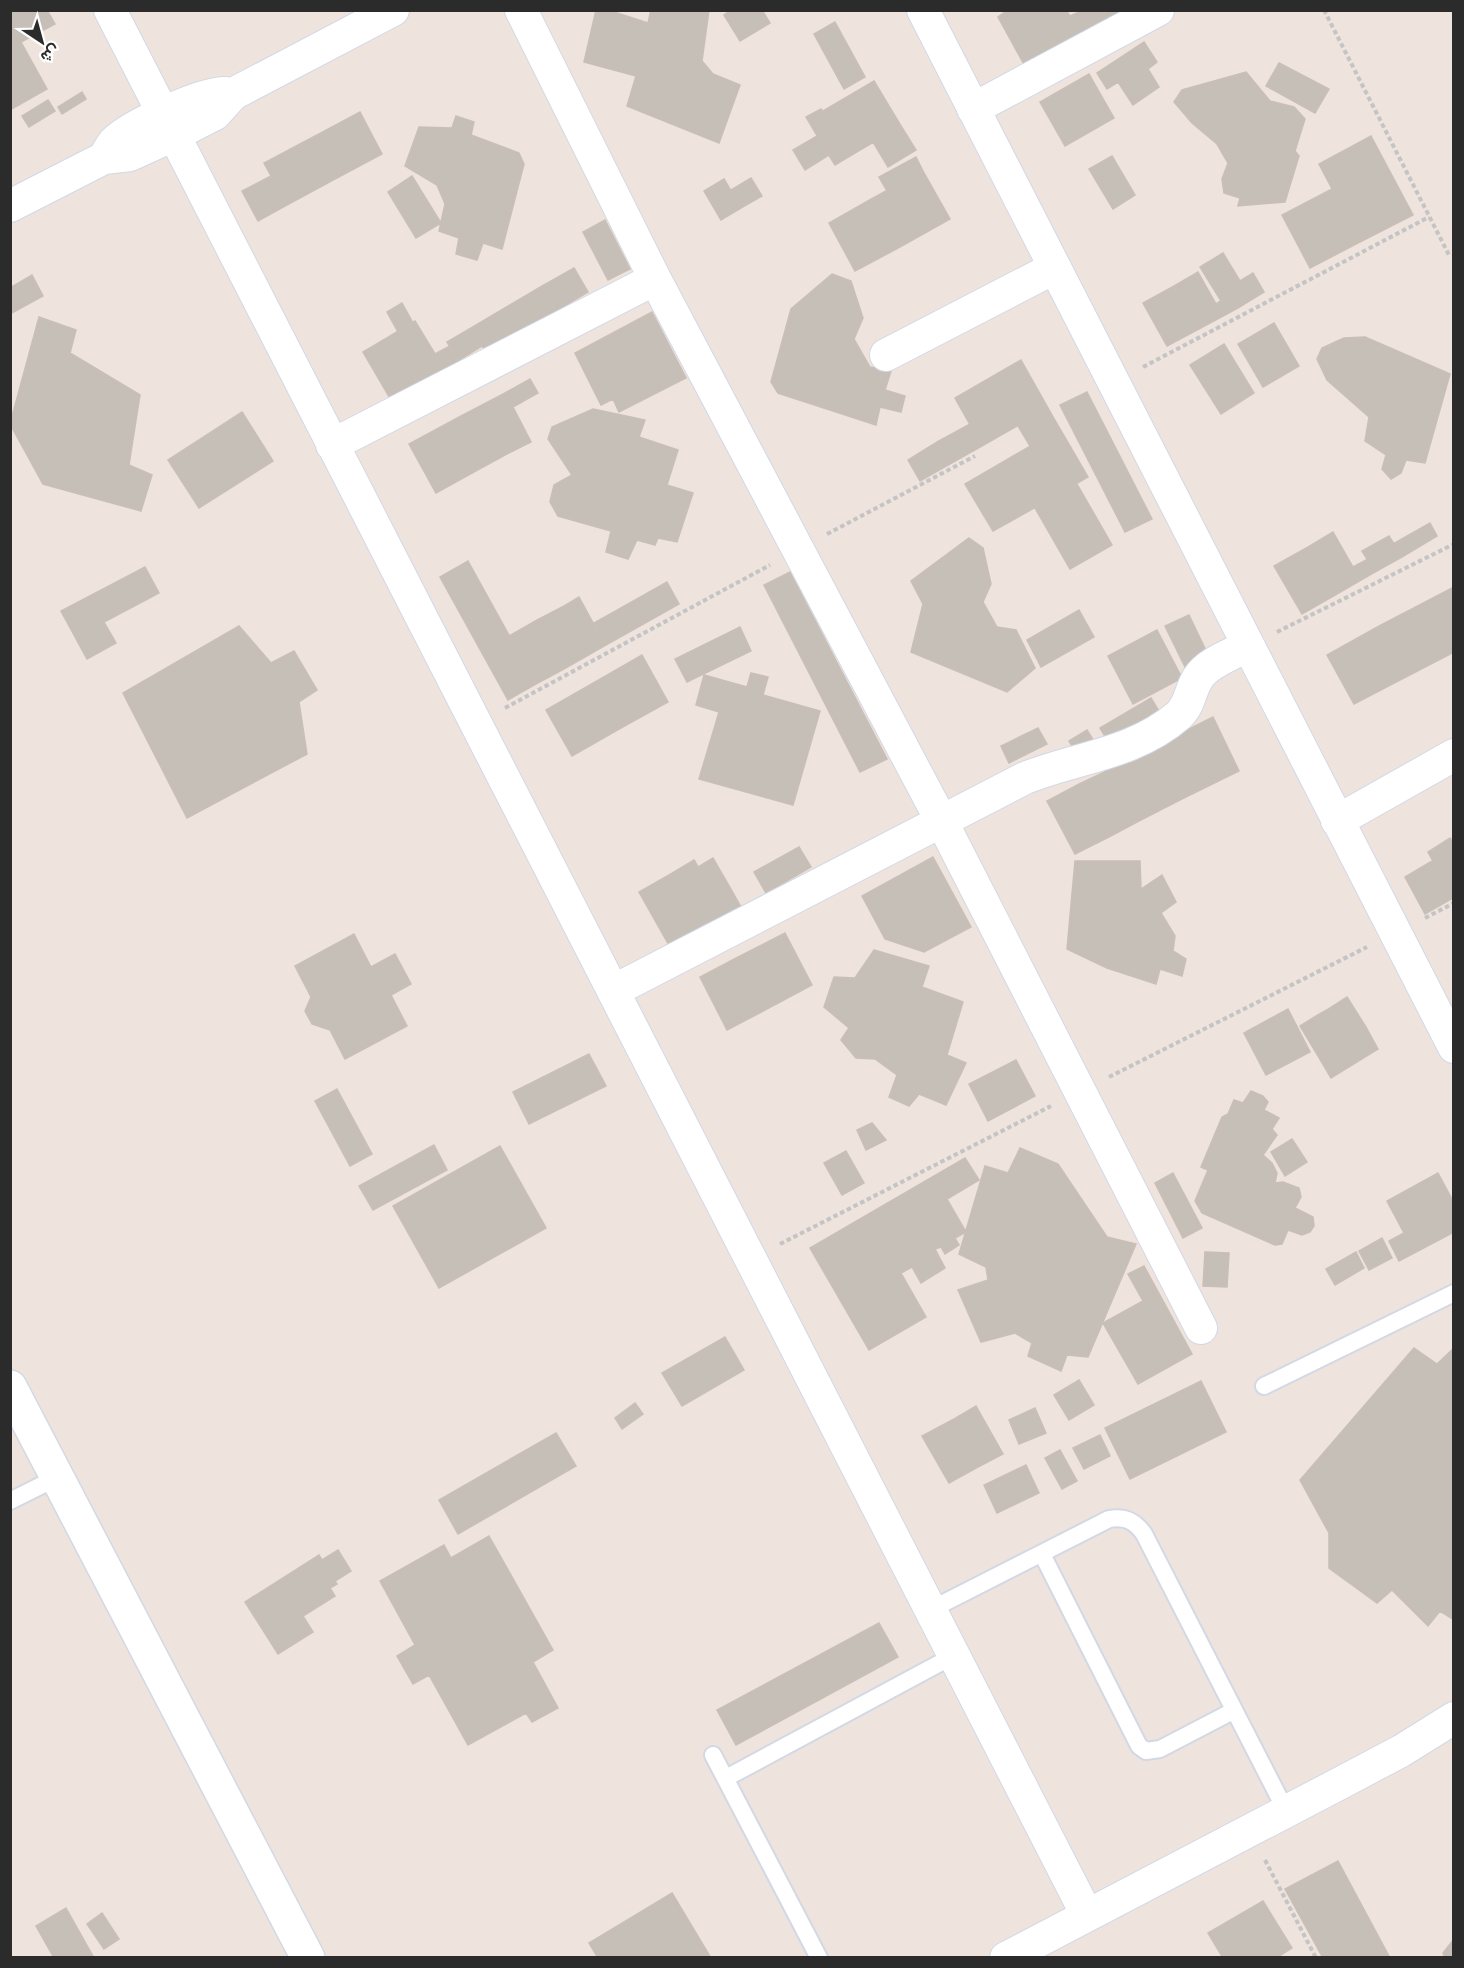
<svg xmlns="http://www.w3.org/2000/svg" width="1464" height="1968" viewBox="0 0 1464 1968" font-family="Inter,Vazirmatn,sans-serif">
<rect width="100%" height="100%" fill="#eee3dd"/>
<path fill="#c6bfb8" stroke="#c9bfb6" stroke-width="1.5" d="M 10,10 L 47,10 L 55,24 L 21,42 L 47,89 L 10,110 Z
M 596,10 L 608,10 L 648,23 L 651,10 L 709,10 L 702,61 L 713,74 L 740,85 L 719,143 L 627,106 L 636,76 L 584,62 Z
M 731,10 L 762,10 L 770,23 L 740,41 L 724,15 Z
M 1008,10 L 1066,10 L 1070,16 L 1084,10 L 1095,28 L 1026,68 L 998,17 Z
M 1084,10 L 1124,10 L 1124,12 L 1095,28 Z
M 835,22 L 865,77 L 844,89 L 814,34 Z
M 1144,42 L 1157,62 L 1148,69 L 1159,87 L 1133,105 L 1118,82 L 1107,89 L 1097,73 Z
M 1279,63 L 1329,89 L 1315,113 L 1266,86 Z
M 1246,72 L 1270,101 L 1294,107 L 1305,119 L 1295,151 L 1299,156 L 1285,202 L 1238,206 L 1240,198 L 1224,193 L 1222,179 L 1228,163 L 1217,144 L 1192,123 L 1174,102 L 1182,90 Z
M 1089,74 L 1114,118 L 1065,146 L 1040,102 Z
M 874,81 L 901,126 L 850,156 L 823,111 Z
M 82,92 L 86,99 L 62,114 L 58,107 Z
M 48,100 L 55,111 L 29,127 L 22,116 Z
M 821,109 L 840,140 L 825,149 L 806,117 Z
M 360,112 L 382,154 L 337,178 L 315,136 Z
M 456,116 L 474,122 L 471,135 L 519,153 L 524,164 L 502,249 L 483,243 L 477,260 L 456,254 L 459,238 L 439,231 L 445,204 L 437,185 L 405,166 L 419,127 L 452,128 Z
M 901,126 L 916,150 L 888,167 L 873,142 Z
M 315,136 L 337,178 L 287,205 L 264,163 Z
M 817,136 L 829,155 L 805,170 L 793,150 Z
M 1371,136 L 1413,215 L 1360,242 L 1319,164 Z
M 840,140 L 850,156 L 835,165 L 825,149 Z
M 1112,156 L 1135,195 L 1113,209 L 1089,169 Z
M 916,157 L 923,171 L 887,191 L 879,177 Z
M 923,171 L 950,219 L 900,247 L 873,198 Z
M 271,176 L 287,205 L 258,221 L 242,191 Z
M 412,176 L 441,223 L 416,238 L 388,192 Z
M 751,178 L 762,196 L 741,208 L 731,190 Z
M 724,179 L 741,208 L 721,220 L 704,191 Z
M 1332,189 L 1360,242 L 1310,268 L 1282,215 Z
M 873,198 L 900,247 L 855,271 L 829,223 Z
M 605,220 L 630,269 L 608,280 L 583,232 Z
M 1223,253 L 1240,281 L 1253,273 L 1264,292 L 1238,308 L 1230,295 L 1221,301 L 1200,267 Z
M 574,268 L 588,292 L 556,311 L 542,286 Z
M 1198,272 L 1216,304 L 1230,295 L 1238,308 L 1199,329 L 1174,286 Z
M 832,274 L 851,281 L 863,318 L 854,339 L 870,367 L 891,371 L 885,390 L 905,396 L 901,412 L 880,407 L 876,425 L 778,393 L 771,382 L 791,309 Z
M 32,275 L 43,296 L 10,314 L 10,288 Z
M 542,286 L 556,311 L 486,352 L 471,328 Z
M 1174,286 L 1199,329 L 1167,346 L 1143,303 Z
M 402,303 L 413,323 L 398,332 L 387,312 Z
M 652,312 L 686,378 L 619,412 L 613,399 L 601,405 L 575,353 Z
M 39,317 L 76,330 L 70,353 L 140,395 L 129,465 L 152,475 L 141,511 L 43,484 L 10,424 Z
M 415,321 L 435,354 L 450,346 L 458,361 L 418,384 L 390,336 Z
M 1274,323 L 1299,366 L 1282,376 L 1257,333 Z
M 471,328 L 482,346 L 458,361 L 447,342 Z
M 1257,333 L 1282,376 L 1263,387 L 1238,344 Z
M 390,336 L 418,384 L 391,400 L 363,352 Z
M 1365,337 L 1450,374 L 1425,463 L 1406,460 L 1401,473 L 1391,479 L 1382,469 L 1386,455 L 1365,441 L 1369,417 L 1327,380 L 1317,359 L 1322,348 L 1344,338 Z
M 1224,344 L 1254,393 L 1221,414 L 1190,365 Z
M 1021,360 L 1048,408 L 982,446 L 955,398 Z
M 530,379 L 538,393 L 513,407 L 505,393 Z
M 1087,392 L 1152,519 L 1125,532 L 1060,405 Z
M 505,393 L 513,407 L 489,420 L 507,454 L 485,466 L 459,417 Z
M 513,407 L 531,442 L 507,454 L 489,420 Z
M 1048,408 L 1060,429 L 1030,446 L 1018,426 Z
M 593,409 L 645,420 L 639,437 L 678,450 L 667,485 L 693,493 L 677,542 L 658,538 L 655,545 L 637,540 L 628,559 L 606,552 L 611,531 L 558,516 L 550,502 L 554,485 L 572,475 L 548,439 L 552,427 Z
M 242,412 L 273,461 L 199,508 L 168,460 Z
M 459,417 L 485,466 L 436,493 L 409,444 Z
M 970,424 L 982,446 L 950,464 L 937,442 Z
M 1060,429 L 1088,477 L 1036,507 L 1008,459 Z
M 937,442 L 950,464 L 920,481 L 908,460 Z
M 1008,459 L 1036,507 L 993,531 L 965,484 Z
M 1077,484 L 1112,545 L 1070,569 L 1035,508 Z
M 1430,523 L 1437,536 L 1402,557 L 1393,544 Z
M 1333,532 L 1353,567 L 1368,559 L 1375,572 L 1337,594 L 1308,547 Z
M 1389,536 L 1402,557 L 1375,572 L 1362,551 Z
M 969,538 L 983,548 L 991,584 L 983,602 L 997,627 L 1016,630 L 1035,668 L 1007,692 L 911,652 L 923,604 L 911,581 Z
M 1308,547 L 1337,594 L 1302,614 L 1274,566 Z
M 468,561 L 536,684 L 508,700 L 440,577 Z
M 145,567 L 159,593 L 104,622 L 116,643 L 87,659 L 61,611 Z
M 790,572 L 887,759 L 860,772 L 764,585 Z
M 667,582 L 679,604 L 631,631 L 619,609 Z
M 1454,587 L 1454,652 L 1406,677 L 1379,626 Z
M 579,597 L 599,634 L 584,642 L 564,606 Z
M 564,606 L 584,642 L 599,634 L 606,645 L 564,669 L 537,620 Z
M 619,609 L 631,631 L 606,645 L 594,623 Z
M 1079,610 L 1094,637 L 1041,667 L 1027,640 Z
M 1189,615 L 1211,661 L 1188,673 L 1165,626 Z
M 537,620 L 564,669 L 536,684 L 509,636 Z
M 239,626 L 271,663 L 294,651 L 317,690 L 299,702 L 307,754 L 187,818 L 123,693 Z
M 1379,626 L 1406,677 L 1354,704 L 1327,655 Z
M 740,627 L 751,651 L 687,682 L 675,659 Z
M 1157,630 L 1182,678 L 1133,704 L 1108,656 Z
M 642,655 L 668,702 L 621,728 L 595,682 Z
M 751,673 L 768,677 L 763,695 L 820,711 L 793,805 L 699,779 L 719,712 L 696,705 L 704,675 L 747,687 Z
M 595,682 L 621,728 L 572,756 L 546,710 Z
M 1151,698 L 1165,721 L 1113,750 L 1100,728 Z
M 1213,717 L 1239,771 L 1184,798 L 1157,745 Z
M 1038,728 L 1047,744 L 1009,763 L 1001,746 Z
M 1087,730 L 1095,743 L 1077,754 L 1069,741 Z
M 1157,745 L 1184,798 L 1141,820 L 1115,767 Z
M 1115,767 L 1128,794 L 1095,810 L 1081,783 Z
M 1081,783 L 1109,837 L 1075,854 L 1047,801 Z
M 1128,794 L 1141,820 L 1109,837 L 1095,810 Z
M 1450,838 L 1454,844 L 1453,898 L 1428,852 Z
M 799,847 L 811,867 L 766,893 L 754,872 Z
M 933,857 L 971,927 L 924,952 L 885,939 L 862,896 Z
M 713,858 L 732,891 L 717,899 L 698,867 Z
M 694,860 L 717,899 L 732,891 L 741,907 L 700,930 L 669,875 Z
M 1075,861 L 1140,861 L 1141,889 L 1162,875 L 1176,902 L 1161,913 L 1175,936 L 1173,951 L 1186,959 L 1182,976 L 1160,969 L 1156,984 L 1107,968 L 1067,949 Z
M 1432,861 L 1453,898 L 1425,914 L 1405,877 Z
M 669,875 L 700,930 L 670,947 L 639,892 Z
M 785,933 L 812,985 L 767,1009 L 738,957 Z
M 354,934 L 371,967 L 395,954 L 411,984 L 391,995 L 407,1026 L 345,1059 L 330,1030 L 312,1024 L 305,1011 L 311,997 L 295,966 Z
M 874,950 L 929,966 L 922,987 L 963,1002 L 947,1055 L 966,1063 L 946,1105 L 919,1094 L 909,1106 L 889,1097 L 897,1075 L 875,1059 L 856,1058 L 841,1040 L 849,1028 L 824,1007 L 834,977 L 855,978 Z
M 738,957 L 767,1009 L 727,1030 L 700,977 Z
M 1347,997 L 1366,1027 L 1349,1038 L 1330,1008 Z
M 1330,1008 L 1349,1038 L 1334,1047 L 1316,1016 Z
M 1288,1009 L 1310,1052 L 1266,1075 L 1244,1033 Z
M 1316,1016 L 1334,1047 L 1318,1056 L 1300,1026 Z
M 1366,1027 L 1378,1049 L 1331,1078 L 1318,1056 Z
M 589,1054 L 606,1086 L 529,1124 L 513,1092 Z
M 1016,1060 L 1035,1096 L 988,1121 L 969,1084 Z
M 337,1089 L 372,1154 L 350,1166 L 315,1101 Z
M 1251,1091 L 1263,1096 L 1268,1102 L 1264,1110 L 1279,1118 L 1272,1129 L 1277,1135 L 1263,1155 L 1272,1163 L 1277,1173 L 1275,1183 L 1283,1182 L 1299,1188 L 1301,1197 L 1295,1208 L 1313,1217 L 1314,1226 L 1310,1232 L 1302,1235 L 1288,1230 L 1282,1244 L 1275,1245 L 1202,1213 L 1195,1201 L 1208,1170 L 1201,1167 L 1222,1117 L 1228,1114 L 1234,1100 L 1243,1103 Z
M 872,1123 L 886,1140 L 866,1150 L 857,1130 Z
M 1292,1139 L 1307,1162 L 1285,1176 L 1271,1152 Z
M 434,1145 L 447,1170 L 373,1210 L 359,1186 Z
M 500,1146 L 546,1228 L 439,1288 L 393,1206 Z
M 1020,1148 L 1058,1164 L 1107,1237 L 1136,1244 L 1088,1357 L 1067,1355 L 1061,1371 L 1028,1356 L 1032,1343 L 1015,1333 L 981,1342 L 958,1290 L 988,1280 L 986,1267 L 959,1254 L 985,1166 L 1008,1173 Z
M 846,1151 L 864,1183 L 842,1195 L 824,1163 Z
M 965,1158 L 979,1180 L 947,1199 L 966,1232 L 955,1238 L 959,1245 L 945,1254 L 941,1247 L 935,1249 L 945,1268 L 921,1283 L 912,1267 L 901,1273 L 926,1317 L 869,1350 L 810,1248 Z
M 1173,1173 L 1202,1228 L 1183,1238 L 1155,1183 Z
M 1438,1173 L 1454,1203 L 1454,1232 L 1399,1261 L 1389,1241 L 1404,1233 L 1387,1201 Z
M 1382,1238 L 1392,1258 L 1369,1270 L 1359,1251 Z
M 1205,1252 L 1229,1253 L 1227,1287 L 1203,1286 Z
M 1356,1252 L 1364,1268 L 1335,1285 L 1326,1269 Z
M 1144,1266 L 1192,1354 L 1138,1384 L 1103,1323 L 1143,1301 L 1128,1274 Z
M 725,1337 L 744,1370 L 682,1406 L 662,1373 Z
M 1414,1348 L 1437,1364 L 1454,1348 L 1454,1620 L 1440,1611 L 1428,1626 L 1392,1590 L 1377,1603 L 1329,1568 L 1329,1533 L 1300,1480 Z
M 1079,1380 L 1094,1405 L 1069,1420 L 1054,1395 Z
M 1201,1381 L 1226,1432 L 1130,1479 L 1105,1428 Z
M 635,1403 L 643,1414 L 622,1429 L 615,1418 Z
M 976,1406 L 1003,1454 L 980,1466 L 954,1419 Z
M 1035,1408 L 1046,1433 L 1019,1444 L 1009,1420 Z
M 954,1419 L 980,1466 L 949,1483 L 922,1436 Z
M 556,1433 L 576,1466 L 458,1534 L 439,1500 Z
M 1100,1435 L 1110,1456 L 1084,1469 L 1073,1448 Z
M 1060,1450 L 1077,1481 L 1062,1489 L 1045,1458 Z
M 1026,1465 L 1039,1493 L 997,1513 L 984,1485 Z
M 489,1536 L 553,1650 L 533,1662 L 558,1708 L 532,1722 L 526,1713 L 468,1745 L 429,1675 L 413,1684 L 397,1656 L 415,1645 L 380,1581 L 444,1545 L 451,1558 Z
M 338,1550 L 351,1571 L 335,1581 L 337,1584 L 330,1588 L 335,1596 L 303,1616 L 313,1632 L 278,1654 L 245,1602 L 319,1555 L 322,1560 Z
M 879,1623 L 898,1657 L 736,1745 L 717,1710 Z
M 1338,1861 L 1390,1958 L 1323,1958 L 1285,1889 Z
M 672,1893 L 711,1958 L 598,1958 L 589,1943 Z
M 1263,1901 L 1292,1948 L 1276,1958 L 1223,1958 L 1208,1933 Z
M 66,1908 L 94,1958 L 54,1958 L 36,1926 Z
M 102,1913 L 119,1939 L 104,1949 L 87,1924 Z
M 1454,1939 L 1454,1958 L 1445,1958 L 1443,1953 Z"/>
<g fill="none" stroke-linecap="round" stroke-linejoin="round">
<defs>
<path id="lane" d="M 1264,1386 L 1454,1293
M 10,1501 L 58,1477
M 1042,1554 L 1139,1746 L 1146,1751 L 1160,1749 L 1233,1711
M 930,1610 L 1109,1519 C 1125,1516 1135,1521 1144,1534 L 1286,1811
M 713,1755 L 819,1958
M 726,1778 L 953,1656"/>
<path id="street" d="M 110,10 L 1087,1915
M 521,10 L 655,279 L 942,822 L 1201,1328
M 923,10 L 1454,1047
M 973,109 L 1158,10
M 104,158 C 107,153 110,147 114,142 C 131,125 203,92 226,93
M 10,206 L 104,158 L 130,155 L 174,135 L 215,114 L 233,94 L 393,10
M 886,355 L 1054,268
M 332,445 L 655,279
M 1337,821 L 1454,755
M 613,991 L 1025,778 C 1078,757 1134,754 1179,715 C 1190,705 1190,690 1198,678 C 1207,663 1232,654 1248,646
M 1006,1958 L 1350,1778 L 1401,1751 L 1454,1718"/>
<path id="secondary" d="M 10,1387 L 308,1958"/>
</defs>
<use href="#lane" stroke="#d2d9e5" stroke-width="20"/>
<use href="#street" stroke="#d2d9e5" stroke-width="34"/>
<use href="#secondary" stroke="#d2d9e5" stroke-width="36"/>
<path stroke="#c4c4c4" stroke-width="4" stroke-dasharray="4.5 3" stroke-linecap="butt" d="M 1324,10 L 1450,257
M 1143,367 L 1429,217
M 827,534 L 975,456
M 1277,632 L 1454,544
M 505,708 L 770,565
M 1425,918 L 1454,903
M 1109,1077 L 1367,947
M 780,1244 L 1051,1106
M 1265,1860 L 1316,1958"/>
<use href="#lane" stroke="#fff" stroke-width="16"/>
<use href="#street" stroke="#fff" stroke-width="32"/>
<use href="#secondary" stroke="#fff" stroke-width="33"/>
</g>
<rect width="1464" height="1968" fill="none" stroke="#2b2b2b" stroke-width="24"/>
<g transform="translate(42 42) rotate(144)" stroke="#ffffff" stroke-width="4.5" paint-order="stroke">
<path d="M0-4.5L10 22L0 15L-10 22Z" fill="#2b2b2b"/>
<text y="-9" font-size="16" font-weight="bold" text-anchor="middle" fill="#2b2b2b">ش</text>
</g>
</svg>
